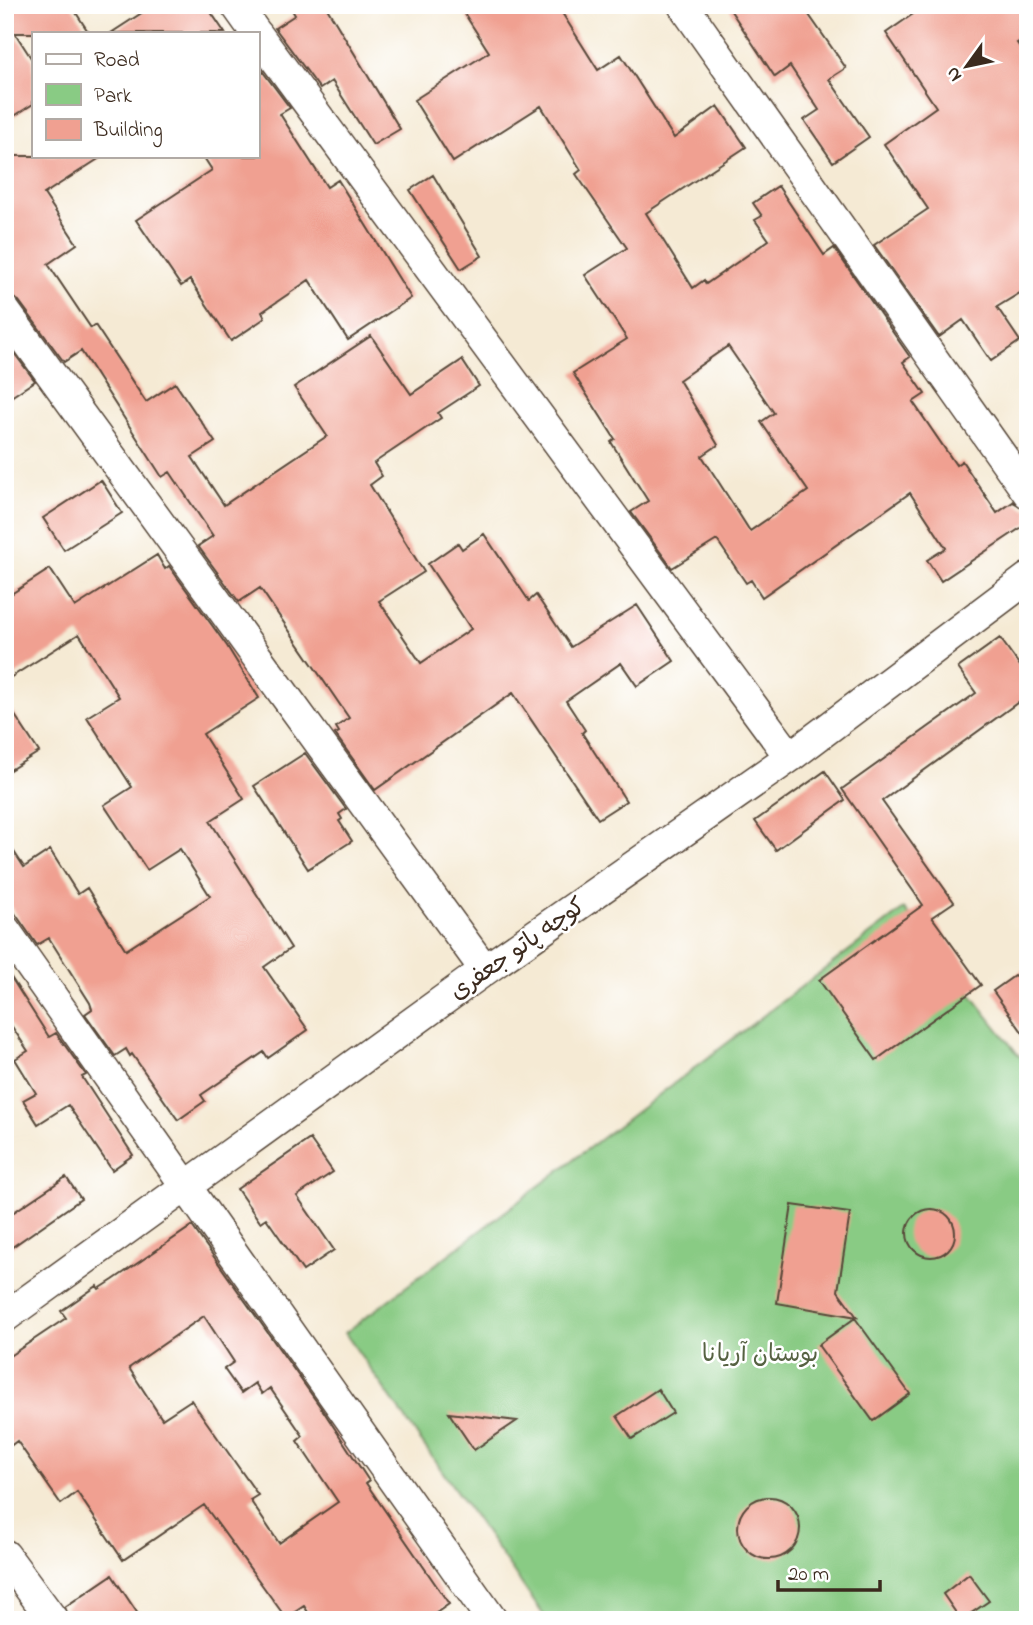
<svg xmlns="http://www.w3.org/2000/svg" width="1033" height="1625" viewBox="0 0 1033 1625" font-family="'Indie Flower','Playpen Sans Arabic',sans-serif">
<rect width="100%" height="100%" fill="#fff"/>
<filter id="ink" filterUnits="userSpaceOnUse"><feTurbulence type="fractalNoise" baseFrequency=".0143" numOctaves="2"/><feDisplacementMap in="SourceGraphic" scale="14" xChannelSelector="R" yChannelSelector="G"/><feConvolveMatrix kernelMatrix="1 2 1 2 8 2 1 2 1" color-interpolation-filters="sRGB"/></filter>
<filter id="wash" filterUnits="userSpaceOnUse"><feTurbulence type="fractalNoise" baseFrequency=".00686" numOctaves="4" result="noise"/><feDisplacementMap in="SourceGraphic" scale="28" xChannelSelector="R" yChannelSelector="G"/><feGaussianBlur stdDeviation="1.57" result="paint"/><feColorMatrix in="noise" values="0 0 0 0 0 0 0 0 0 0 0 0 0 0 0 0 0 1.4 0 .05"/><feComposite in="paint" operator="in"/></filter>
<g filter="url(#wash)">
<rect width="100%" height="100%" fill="#f5ead4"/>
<path fill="#89cb84" stroke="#627a51" stroke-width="2" d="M 904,909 L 1028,1067 L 1028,1620 L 547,1620 L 345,1333 Z"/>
<g id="blocks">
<path fill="#f0a091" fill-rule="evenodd" d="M 5,5 L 71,5 L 89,33 L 15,33 L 33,61 L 33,104 L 5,122 Z
M 154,5 L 206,5 L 225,33 L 111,33 Z
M 289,5 L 325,5 L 400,129 L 373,145 L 332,81 L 320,89 L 275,28 L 295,15 Z
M 459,5 L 557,5 L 598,70 L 621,55 L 674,138 L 718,106 L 746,147 L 646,213 L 693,288 L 704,280 L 706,284 L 769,240 L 755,220 L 762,216 L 753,203 L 778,186 L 824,255 L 834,248 L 910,357 L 903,362 L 925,394 L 913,402 L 956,465 L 962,461 L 997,513 L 1013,502 L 1028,510 L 1028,523 L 941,581 L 927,560 L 946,548 L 910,493 L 762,597 L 751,580 L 746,583 L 717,540 L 672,568 L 631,512 L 648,501 L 611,442 L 615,439 L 573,373 L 627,339 L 585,275 L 627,248 L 576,174 L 581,170 L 541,106 L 453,162 L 414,100 L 489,52 ZM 728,346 L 774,413 L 761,422 L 808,491 L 750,531 L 702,456 L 718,445 L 679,380 Z
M 727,5 L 802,5 L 846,68 L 829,79 L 869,137 L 833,162 L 804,120 L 819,110 L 790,66 L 775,77 Z
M 926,5 L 1028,5 L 1028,36 L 1017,43 L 1028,59 L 1028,288 L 997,307 L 1020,341 L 991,361 L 963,320 L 939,337 L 874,245 L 928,209 L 884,144 L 936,107 L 886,33 Z
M 257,64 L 290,108 L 280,114 L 327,187 L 338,180 L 411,298 L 348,340 L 309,280 L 262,312 L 265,318 L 231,341 L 190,280 L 181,286 L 136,220 L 212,170 L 203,156 L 257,156 Z
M 5,156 L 103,156 L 44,194 L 77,244 L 48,264 L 91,328 L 95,325 L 146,402 L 175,383 L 215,442 L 192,457 L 224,505 L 327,436 L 294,387 L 371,336 L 411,394 L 462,360 L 479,386 L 438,413 L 441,418 L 374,463 L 382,476 L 370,485 L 424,572 L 379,601 L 421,663 L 471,629 L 428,564 L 458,543 L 462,549 L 484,534 L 529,601 L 536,595 L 571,647 L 637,605 L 674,661 L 637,686 L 621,663 L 566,701 L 585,730 L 582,733 L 626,801 L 598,819 L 513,693 L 375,790 L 335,734 L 339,732 L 336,727 L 349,718 L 260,588 L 239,602 L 198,546 L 213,536 L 170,472 L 162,477 L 81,351 L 64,362 L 19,301 L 5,294 Z
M 433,175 L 482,256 L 461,269 L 410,190 Z
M 5,341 L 35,381 L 5,401 Z
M 101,480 L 122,513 L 64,550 L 43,518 Z
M 157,555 L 165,569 L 169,566 L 227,646 L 259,698 L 203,734 L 244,799 L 210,821 L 291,948 L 264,967 L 308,1030 L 268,1058 L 264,1052 L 201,1095 L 205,1101 L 178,1120 L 132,1054 L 130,1056 L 126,1049 L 115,1056 L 85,1014 L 92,1009 L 90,1003 L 49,938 L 37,945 L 5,899 L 5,838 L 24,867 L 50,850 L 78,894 L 87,888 L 126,950 L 210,896 L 180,849 L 147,870 L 104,805 L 132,787 L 87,717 L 119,697 L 79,634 L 5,681 L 5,598 L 50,569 L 75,607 Z
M 1000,638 L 1028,677 L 1028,695 L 882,801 L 954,902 L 932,917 L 981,985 L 876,1060 L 819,980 L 923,905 L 842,789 L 976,693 L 958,668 Z
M 5,700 L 39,752 L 5,773 Z
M 305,753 L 346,809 L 339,814 L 342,819 L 339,821 L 352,841 L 308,869 L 254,786 Z
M 825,771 L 845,800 L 776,850 L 755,821 Z
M 1028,966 L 1028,1040 L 993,991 Z
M 5,968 L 49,1037 L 56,1033 L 86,1075 L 82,1077 L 133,1155 L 112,1170 L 68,1105 L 38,1124 L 23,1100 L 36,1093 L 15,1059 L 28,1051 L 5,1016 Z
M 310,1139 L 333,1172 L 297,1196 L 334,1250 L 303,1271 L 266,1218 L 260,1222 L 237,1189 Z
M 66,1177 L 81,1199 L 5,1252 L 5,1218 Z
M 792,1205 L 850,1213 L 838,1291 L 857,1317 L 777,1303 Z
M907 1233a24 24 0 1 1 48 0a24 24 0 1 1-48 0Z
M 192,1226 L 324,1412 L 369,1481 L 366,1483 L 449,1604 L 426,1620 L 313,1620 L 304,1606 L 286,1618 L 204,1505 L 123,1560 L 77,1492 L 61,1504 L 17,1441 L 5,1450 L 5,1359 L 66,1318 L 61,1311 L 97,1286 L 99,1289 L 113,1280 ZM 204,1316 L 234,1362 L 224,1369 L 241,1393 L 255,1383 L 262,1394 L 270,1388 L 303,1436 L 297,1441 L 338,1502 L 279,1543 L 250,1500 L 258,1495 L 191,1400 L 162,1419 L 129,1368 Z
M 855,1318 L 910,1394 L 873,1421 L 818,1345 Z
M 658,1389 L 673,1413 L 632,1439 L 617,1416 Z
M 449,1413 L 517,1421 L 474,1450 Z
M738 1528a31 31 0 1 1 62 0a31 31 0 1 1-62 0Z
M 969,1574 L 989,1601 L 961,1620 L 943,1594 Z
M 112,1575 L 142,1620 L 70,1620 L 65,1607 Z"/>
</g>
</g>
<g filter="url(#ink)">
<use href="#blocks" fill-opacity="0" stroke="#574739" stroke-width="2"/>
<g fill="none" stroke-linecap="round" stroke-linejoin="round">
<defs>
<path id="minor" d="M 236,5 L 256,33
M 683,5 L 1028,493
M 257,34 L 790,757
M 5,311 L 485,970
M 5,930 L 492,1620
M 5,1317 L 485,970 L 790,757 L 1028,578
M 5,1555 L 53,1620"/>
</defs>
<use href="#minor" stroke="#574739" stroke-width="33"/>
<use href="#minor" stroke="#fff" stroke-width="30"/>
</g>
</g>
<g text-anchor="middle" stroke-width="5" stroke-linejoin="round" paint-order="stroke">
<g font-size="24" fill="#3b2a1e" stroke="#fff">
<text transform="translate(517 948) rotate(-35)" y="8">کوچه پاتو جعفری</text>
</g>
<g font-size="24" fill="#566242" stroke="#fff">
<text x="760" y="1361">بوستان آریانا</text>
</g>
</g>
<rect width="1033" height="1625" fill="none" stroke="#fff" stroke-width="28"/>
<rect x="32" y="32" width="228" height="126" fill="#ffffff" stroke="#b1aaa5" stroke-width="2"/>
<rect x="46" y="54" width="35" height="10" fill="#ffffff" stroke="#b1aaa5" stroke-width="2"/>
<text x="94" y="66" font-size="21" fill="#3b2a1e">Road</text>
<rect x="46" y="84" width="35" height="21" fill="#89cb84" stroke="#b1aaa5" stroke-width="2"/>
<text x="94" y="102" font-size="21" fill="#3b2a1e">Park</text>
<rect x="46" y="119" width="35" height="21" fill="#f0a091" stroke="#b1aaa5" stroke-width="2"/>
<text x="94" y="136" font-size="21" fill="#3b2a1e">Building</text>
<g transform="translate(967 66) rotate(237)" stroke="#ffffff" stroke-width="5" paint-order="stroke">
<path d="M0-5L12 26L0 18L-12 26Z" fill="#3b2a1e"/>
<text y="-10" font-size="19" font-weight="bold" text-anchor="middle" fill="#3b2a1e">N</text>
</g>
<path d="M778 1580v10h102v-10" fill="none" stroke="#3b2a1e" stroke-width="3.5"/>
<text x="788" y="1580" font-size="21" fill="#3b2a1e" stroke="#ffffff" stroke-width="5" paint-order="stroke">20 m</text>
</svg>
